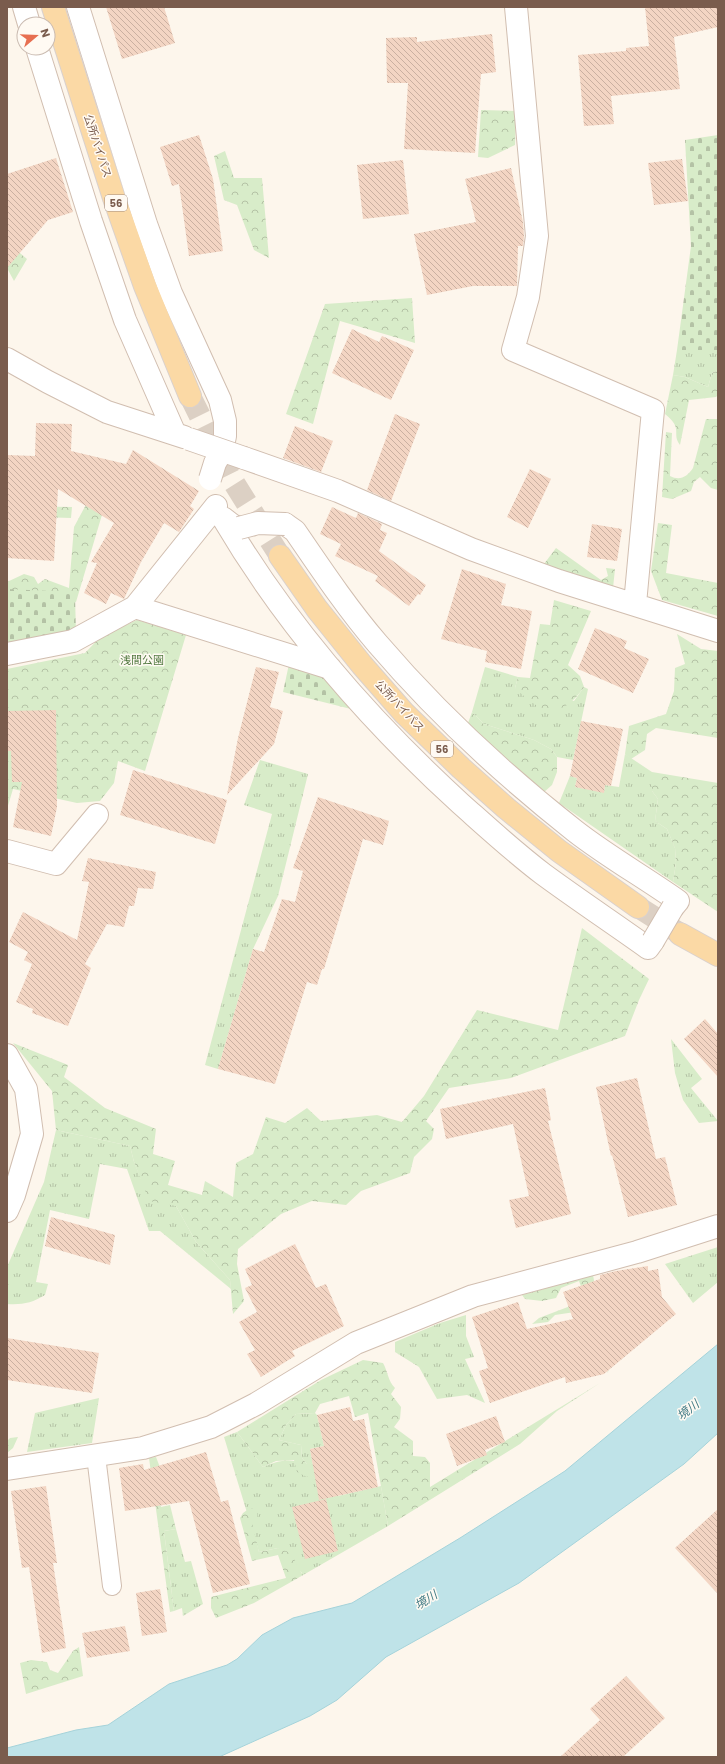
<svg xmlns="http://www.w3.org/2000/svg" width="725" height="1764" viewBox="0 0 725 1764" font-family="Poppins,'Noto Sans JP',sans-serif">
<defs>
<pattern id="grass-tufts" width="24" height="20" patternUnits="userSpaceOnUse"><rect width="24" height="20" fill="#d8ecc9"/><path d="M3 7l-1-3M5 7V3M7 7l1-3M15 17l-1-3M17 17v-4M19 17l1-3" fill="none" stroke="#b4c2a5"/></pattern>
<pattern id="forest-crowns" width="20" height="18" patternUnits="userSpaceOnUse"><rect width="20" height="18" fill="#d8ecc9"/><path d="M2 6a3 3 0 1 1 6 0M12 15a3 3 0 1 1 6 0" fill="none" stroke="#b4c2a5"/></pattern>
<pattern id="cemetery-stones" width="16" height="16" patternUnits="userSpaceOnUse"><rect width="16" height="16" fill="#d8ecc9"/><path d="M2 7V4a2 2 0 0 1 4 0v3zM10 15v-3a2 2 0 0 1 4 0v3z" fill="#b4c2a5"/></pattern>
<pattern id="building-back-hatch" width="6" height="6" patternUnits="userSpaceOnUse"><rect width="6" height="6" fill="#f3d5c3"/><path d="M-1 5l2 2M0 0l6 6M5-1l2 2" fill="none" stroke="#cab0a1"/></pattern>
</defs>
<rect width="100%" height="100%" fill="#fdf6ec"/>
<path fill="url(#grass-tufts)" d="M 677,350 L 718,350 L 718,370 L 712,373 L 708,387 L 685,377 L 673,375 Z
M 485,667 L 518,677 L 515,688 L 574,701 L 584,687 L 588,689 L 573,760 L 557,757 L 551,749 L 534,740 L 484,724 L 472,712 Z
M 625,754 L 652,772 L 652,791 L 658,799 L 655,821 L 667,829 L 675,848 L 676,863 L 673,882 L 559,803 L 570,776 L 577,778 L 575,787 L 604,792 L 605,785 L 619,787 Z
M 260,760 L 308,774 L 278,896 L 253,949 L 218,1069 L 205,1065 L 272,814 L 244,805 Z
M 671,1039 L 702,1079 L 691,1088 L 718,1121 L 699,1123 L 683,1100 L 675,1073 Z
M 56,1130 L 130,1146 L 134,1162 L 141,1179 L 176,1206 L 196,1242 L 230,1280 L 231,1289 L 160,1231 L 149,1231 L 127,1169 L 100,1164 L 89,1219 L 50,1210 L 36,1282 L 48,1284 L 45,1295 C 32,1303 22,1305 7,1304 L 7,1267 L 44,1182 Z
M 718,1247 L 718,1282 L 693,1303 L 665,1264 Z
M 466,1315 L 466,1336 L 474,1357 L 465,1359 L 485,1403 L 467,1395 L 437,1399 L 419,1367 L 395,1352 L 395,1342 L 440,1323 Z
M 99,1398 L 92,1443 L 27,1452 L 35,1413 Z
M 315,1413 L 317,1415 L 324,1446 L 310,1449 L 313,1465 L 338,1496 L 381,1486 L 388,1526 L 298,1578 L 302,1573 L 278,1548 L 259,1552 L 224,1437 L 237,1432 L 263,1467 C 279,1460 289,1458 307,1464 L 302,1458 L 301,1445 L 279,1440 L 286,1425 L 296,1414 Z
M 176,1529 L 185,1562 L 191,1561 L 203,1604 L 183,1616 L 182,1608 L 174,1611 L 164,1531 Z"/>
<path fill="url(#forest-crowns)" d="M 481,110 L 516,111 L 515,145 L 488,158 L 478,157 Z
M 225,151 L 234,178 L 262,178 L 269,258 L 254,250 L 237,205 L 224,200 L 214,156 Z
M 7,242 L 27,259 L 14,281 L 7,268 Z
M 412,298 L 415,343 L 340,321 L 313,424 L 286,414 L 325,304 Z
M 718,370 L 718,395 L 716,397 L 689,400 L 680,445 C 671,433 684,429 665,414 L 673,375 L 685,377 L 708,387 L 712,373 Z
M 706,419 L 718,419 L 718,490 L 711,488 L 700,477 L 694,482 L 691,491 L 672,499 L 662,497 L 666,432 L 672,433 L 670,476 C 680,481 687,477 693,468 Z
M 96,486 L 110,488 L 76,602 L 8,593 L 7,582 L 24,574 L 34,577 L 38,584 L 45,579 L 69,588 L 74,527 Z
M 14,506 L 72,507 L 71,518 L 7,516 Z
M 658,523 L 672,525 L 666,573 L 718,583 L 718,616 L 662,600 L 651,571 Z
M 556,548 L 601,580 L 608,576 L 606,568 L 615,569 L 613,588 L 544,564 Z
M 554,600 L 591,611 L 568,665 L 580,676 L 584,687 C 560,721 542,714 515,688 L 518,677 L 530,678 L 540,624 L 550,625 Z
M 137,620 L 186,635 L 145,771 L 118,761 L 114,783 L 100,801 L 77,803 L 13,789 L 7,809 L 7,669 L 85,653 L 109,628 L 117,629 Z
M 677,634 L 701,649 L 718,651 L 718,738 L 656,728 L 647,734 L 645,750 L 631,759 L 625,754 L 629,726 L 666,714 L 674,691 L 675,668 L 685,664 Z
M 472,712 L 484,724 L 534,740 L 551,749 L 557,757 L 557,772 L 552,785 L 543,793 L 502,759 L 468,723 Z
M 652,772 L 718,783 L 718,912 L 673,882 L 676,863 L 675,848 L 667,829 L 655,821 L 658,799 L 652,791 Z
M 582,928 L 649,979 L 639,1000 L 625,1036 L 511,1078 L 449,1088 L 426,1121 L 434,1129 L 432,1139 L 414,1157 L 410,1173 L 361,1191 L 346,1205 L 312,1201 L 281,1214 L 238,1249 L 237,1264 L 244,1301 L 233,1314 L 230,1280 L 196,1242 L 176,1206 L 149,1201 L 134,1162 L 130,1146 L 56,1130 L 52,1091 L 13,1043 L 68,1065 L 64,1077 L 105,1108 L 156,1129 L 153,1154 L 175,1161 L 168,1185 L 202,1195 L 205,1181 L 233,1197 L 236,1163 L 253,1154 L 266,1117 L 285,1123 L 307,1108 L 321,1121 L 377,1115 L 402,1122 L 424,1096 L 477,1010 L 558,1030 Z
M 593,1275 L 609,1362 L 608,1373 L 595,1309 L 555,1315 L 548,1322 L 532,1324 L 539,1318 L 586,1300 L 579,1281 L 561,1288 L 556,1298 L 542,1301 L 525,1299 L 522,1295 Z
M 363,1360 L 383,1363 C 388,1372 388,1381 395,1388 L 391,1394 L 401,1407 L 400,1419 L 394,1427 L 413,1441 L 413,1456 L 425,1457 L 430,1463 L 430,1487 L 600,1383 L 557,1411 L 520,1444 L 388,1526 L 368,1413 L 355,1417 L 349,1396 L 320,1404 L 315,1413 L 296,1414 L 286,1425 L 279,1440 L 301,1445 L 302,1458 L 307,1464 L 311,1474 L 307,1477 L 297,1472 L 294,1460 L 276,1461 L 263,1467 L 237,1432 L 321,1380 Z
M 18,1437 L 13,1448 L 7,1453 L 7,1441 L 10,1438 Z
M 156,1457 L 166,1483 L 156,1486 L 161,1507 L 170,1505 L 176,1529 L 164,1531 L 174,1611 L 170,1612 L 149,1458 Z
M 250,1508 L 257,1510 L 257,1520 L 252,1523 L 259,1552 L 278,1548 L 291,1553 L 302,1574 L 298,1578 L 254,1603 L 216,1618 L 211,1608 L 211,1597 L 286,1578 L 278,1555 L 252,1561 L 240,1518 L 243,1513 Z
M 79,1647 L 83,1676 L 26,1694 L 20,1663 L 31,1660 L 47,1662 L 50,1670 L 58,1673 L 73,1651 Z"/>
<path fill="url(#cemetery-stones)" d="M 718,135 L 718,350 L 677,350 L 691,246 L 685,140 Z
M 7,589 L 71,592 L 75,595 L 76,633 L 7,648 Z
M 289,664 L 322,670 L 355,710 L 283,692 Z"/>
<path fill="#bfe3e8" stroke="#a5d3da" d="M 718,1344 L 718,1433 L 684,1464 L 519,1583 L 386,1657 L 337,1700 L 310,1716 L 219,1757 L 7,1757 L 7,1748 L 76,1730 L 108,1725 L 169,1684 L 227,1665 L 237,1659 L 262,1635 L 293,1618 L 352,1603 L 460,1538 L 565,1471 Z"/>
<path fill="url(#building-back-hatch)" d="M 106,7 L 164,7 L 175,43 L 122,59 Z
M 645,7 L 718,7 L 718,27 L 674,37 L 680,89 L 611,96 L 614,124 L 584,126 L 578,55 L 626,51 L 626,48 L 649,46 Z
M 492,34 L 496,72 L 481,74 L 475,153 L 404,149 L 408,83 L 387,83 L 386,38 L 417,37 L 417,42 Z
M 199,135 L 213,179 L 223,251 L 189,256 L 179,184 L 172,186 L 160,147 Z
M 56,158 L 73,212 L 48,220 L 7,268 L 7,174 Z
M 682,159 L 688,201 L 654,205 L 648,163 Z
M 403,160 L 409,214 L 363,219 L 357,165 Z
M 511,168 L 523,222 L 524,236 L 523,246 L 518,246 L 517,286 L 473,286 L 427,295 L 414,234 L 476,222 L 465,179 Z
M 352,329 L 379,342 L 382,336 L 414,350 L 391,400 L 332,373 Z
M 395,414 L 420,424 L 391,501 L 367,490 Z
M 36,423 L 72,424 L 71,451 L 126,464 L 133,450 L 199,491 L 190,506 L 194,509 L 179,532 L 164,523 L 141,562 L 124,599 L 111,593 L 106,604 L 84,593 L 97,563 L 91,562 L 114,523 L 58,489 L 54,561 L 7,558 L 7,455 L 35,456 Z
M 295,426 L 333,441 L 321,472 L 283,458 Z
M 530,469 L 551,479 L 528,528 L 507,517 Z
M 332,507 L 356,518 L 358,513 L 382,524 L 380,530 L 387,533 L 379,551 L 426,585 L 420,595 L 418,594 L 409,606 L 375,581 L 378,576 L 335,556 L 341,544 L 320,534 Z
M 592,524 L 622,529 L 617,561 L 587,557 Z
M 462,569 L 506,584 L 501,605 L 532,611 L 521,669 L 485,662 L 487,651 L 441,639 Z
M 595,628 L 627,641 L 624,648 L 649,659 L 633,693 L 578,669 Z
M 256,667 L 279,672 L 270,707 L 283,711 L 274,744 L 227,795 L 238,738 Z
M 56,710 L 57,807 L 51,836 L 13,827 L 22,782 L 12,782 L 11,751 L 7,751 L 7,711 Z
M 581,721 L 623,729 L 611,786 L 605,785 L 604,793 L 575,787 L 577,778 L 570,776 Z
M 133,770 L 227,800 L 215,844 L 120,815 Z
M 318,797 L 389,821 L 383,845 L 363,839 L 324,969 L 322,969 L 317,985 L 307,982 L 275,1084 L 218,1069 L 253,949 L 264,952 L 282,899 L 295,902 L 303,871 L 293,868 Z
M 88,858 L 156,872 L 153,889 L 138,888 L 134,906 L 129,906 L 124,927 L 107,924 L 85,964 L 91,968 L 68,1026 L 32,1013 L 33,1009 L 16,1002 L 32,964 L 24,960 L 28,952 L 9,942 L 23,912 L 77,940 L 89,882 L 82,881 Z
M 705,1019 L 718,1034 L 718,1077 L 684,1039 Z
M 637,1078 L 656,1159 L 665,1157 L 677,1205 L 628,1217 L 612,1155 L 611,1156 L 596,1087 Z
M 545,1088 L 551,1120 L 548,1121 L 571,1214 L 516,1228 L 509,1200 L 529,1196 L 513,1124 L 446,1139 L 440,1109 Z
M 51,1217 L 115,1235 L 110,1265 L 45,1246 Z
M 295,1244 L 316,1288 L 326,1284 L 344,1326 L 292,1351 L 295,1356 L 261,1377 L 247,1354 L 255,1350 L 239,1322 L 257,1312 L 245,1288 L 252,1285 L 245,1269 Z
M 648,1266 L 648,1271 L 658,1269 L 662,1297 L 676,1314 L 604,1374 L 566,1383 L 565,1377 L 490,1403 L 479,1371 L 488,1368 L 472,1317 L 518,1302 L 527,1329 L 573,1319 L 563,1292 L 600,1279 L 600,1275 L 616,1271 Z
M 7,1338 L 99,1353 L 92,1393 L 7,1380 Z
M 350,1407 L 353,1421 L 364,1419 L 378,1487 L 319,1500 L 310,1449 L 324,1446 L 317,1415 Z
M 496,1416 L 505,1442 L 485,1450 L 487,1455 L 457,1466 L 446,1434 Z
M 206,1452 L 221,1502 L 228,1500 L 250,1584 L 213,1593 L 189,1501 L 125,1511 L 119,1468 L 143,1464 L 144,1470 Z
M 46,1486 L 57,1563 L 53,1563 L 66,1648 L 42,1653 L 29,1567 L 22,1568 L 11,1491 Z
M 326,1499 L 338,1551 L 305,1559 L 292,1507 Z
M 718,1509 L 718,1594 L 675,1548 Z
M 160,1589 L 167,1632 L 142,1636 L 136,1593 Z
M 125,1626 L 130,1651 L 87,1658 L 82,1633 Z
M 626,1676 L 665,1718 L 623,1757 L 560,1757 L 600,1720 L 590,1709 Z"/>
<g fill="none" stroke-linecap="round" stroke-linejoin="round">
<path stroke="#dcd0c4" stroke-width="22" stroke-dasharray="22 11" stroke-linecap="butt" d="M 190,396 L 229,475 L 280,556
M 638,907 L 679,933"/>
<defs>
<path id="service" d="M 96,1456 L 112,1586"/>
<path id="minor" d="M 24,7 L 29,24
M 78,7 L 146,224 L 171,293 L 220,400 L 225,421 L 225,436 L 222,451
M 516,7 L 537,236 L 528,297 L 513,350 L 653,410 L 635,604
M 37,48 L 91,221 L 125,320 L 175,434
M 7,359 L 48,382 L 107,412 L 184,437
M 244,458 L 338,491 L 471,549 L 559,581 L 718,631
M 285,524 L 295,531 C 321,569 347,608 377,643 C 436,712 504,775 575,831 C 607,856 644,877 678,901 L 673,907
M 239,528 L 232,525 L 223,518 C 286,625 369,720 461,804 C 488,828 514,852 543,874 C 577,899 613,923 648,948 L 653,941
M 135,607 L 330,668
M 7,654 L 73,641 L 135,607 L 216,506
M 7,851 L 56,864 L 97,815
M 7,1469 L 143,1448 L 211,1427 L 256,1404 L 356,1343 L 473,1296 L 637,1252 L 718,1226"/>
<path id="tertiary" d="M 7,1055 L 26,1089 L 32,1134 L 14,1195 L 7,1211"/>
<path id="primary" d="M 53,7 L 114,198 L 145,286 L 190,396
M 280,556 L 317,609 L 362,665 L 404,713 L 461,768 L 506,808 L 559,851 L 638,907
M 680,934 L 718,955"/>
</defs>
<use href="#service" stroke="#d1beb0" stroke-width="20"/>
<use href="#minor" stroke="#d1beb0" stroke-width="24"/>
<use href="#tertiary" stroke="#d1beb0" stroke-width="24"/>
<use href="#primary" stroke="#dad1cd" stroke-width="24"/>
<use href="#service" stroke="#fff" stroke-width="18"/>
<use href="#minor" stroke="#fff" stroke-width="22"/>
<use href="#tertiary" stroke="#fff" stroke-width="22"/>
<use href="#primary" stroke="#fbd9a5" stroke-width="22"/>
<defs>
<path id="minor-bridge" d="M 189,439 L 244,458
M 210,479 L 215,463 L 222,451
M 239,528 L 258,523 L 285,524
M 653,941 L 673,907"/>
</defs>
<use href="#minor-bridge" stroke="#d1beb0" stroke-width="24" stroke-linecap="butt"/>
<use href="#minor-bridge" stroke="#fff" stroke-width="22"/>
</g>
<g text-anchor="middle" stroke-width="3" stroke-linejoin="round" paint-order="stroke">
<g fill="#fffaf3" stroke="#a28b7f" stroke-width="1">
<rect x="105" y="195" width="22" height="16" rx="3"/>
<rect x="431" y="741" width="22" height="16" rx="3"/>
</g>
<g font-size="10" font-weight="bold" fill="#7a5c4d">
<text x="116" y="207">56</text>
<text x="442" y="753">56</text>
</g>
<g font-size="11" fill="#7a5c4d" stroke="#fffaf3">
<text transform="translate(98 146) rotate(72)" y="4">公所バイパス</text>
<text transform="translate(400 706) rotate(47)" y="4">公所バイパス</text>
</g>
<g font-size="11" fill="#537a41" stroke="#fffaf3">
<text x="142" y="664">浅間公園</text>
</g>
<g font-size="12" font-style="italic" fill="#437c86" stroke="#fffaf3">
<text transform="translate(688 1410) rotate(-38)" y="4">境川</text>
<text transform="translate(426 1600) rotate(-32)" y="4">境川</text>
</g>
</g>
<rect width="725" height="1764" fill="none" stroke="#7a5c4d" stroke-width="16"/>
<g transform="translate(36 36) rotate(71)"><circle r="19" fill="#fffaf3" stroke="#cabbb1"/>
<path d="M0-3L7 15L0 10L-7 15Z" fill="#e76f51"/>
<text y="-6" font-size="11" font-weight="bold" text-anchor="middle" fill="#7a5c4d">N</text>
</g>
</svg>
